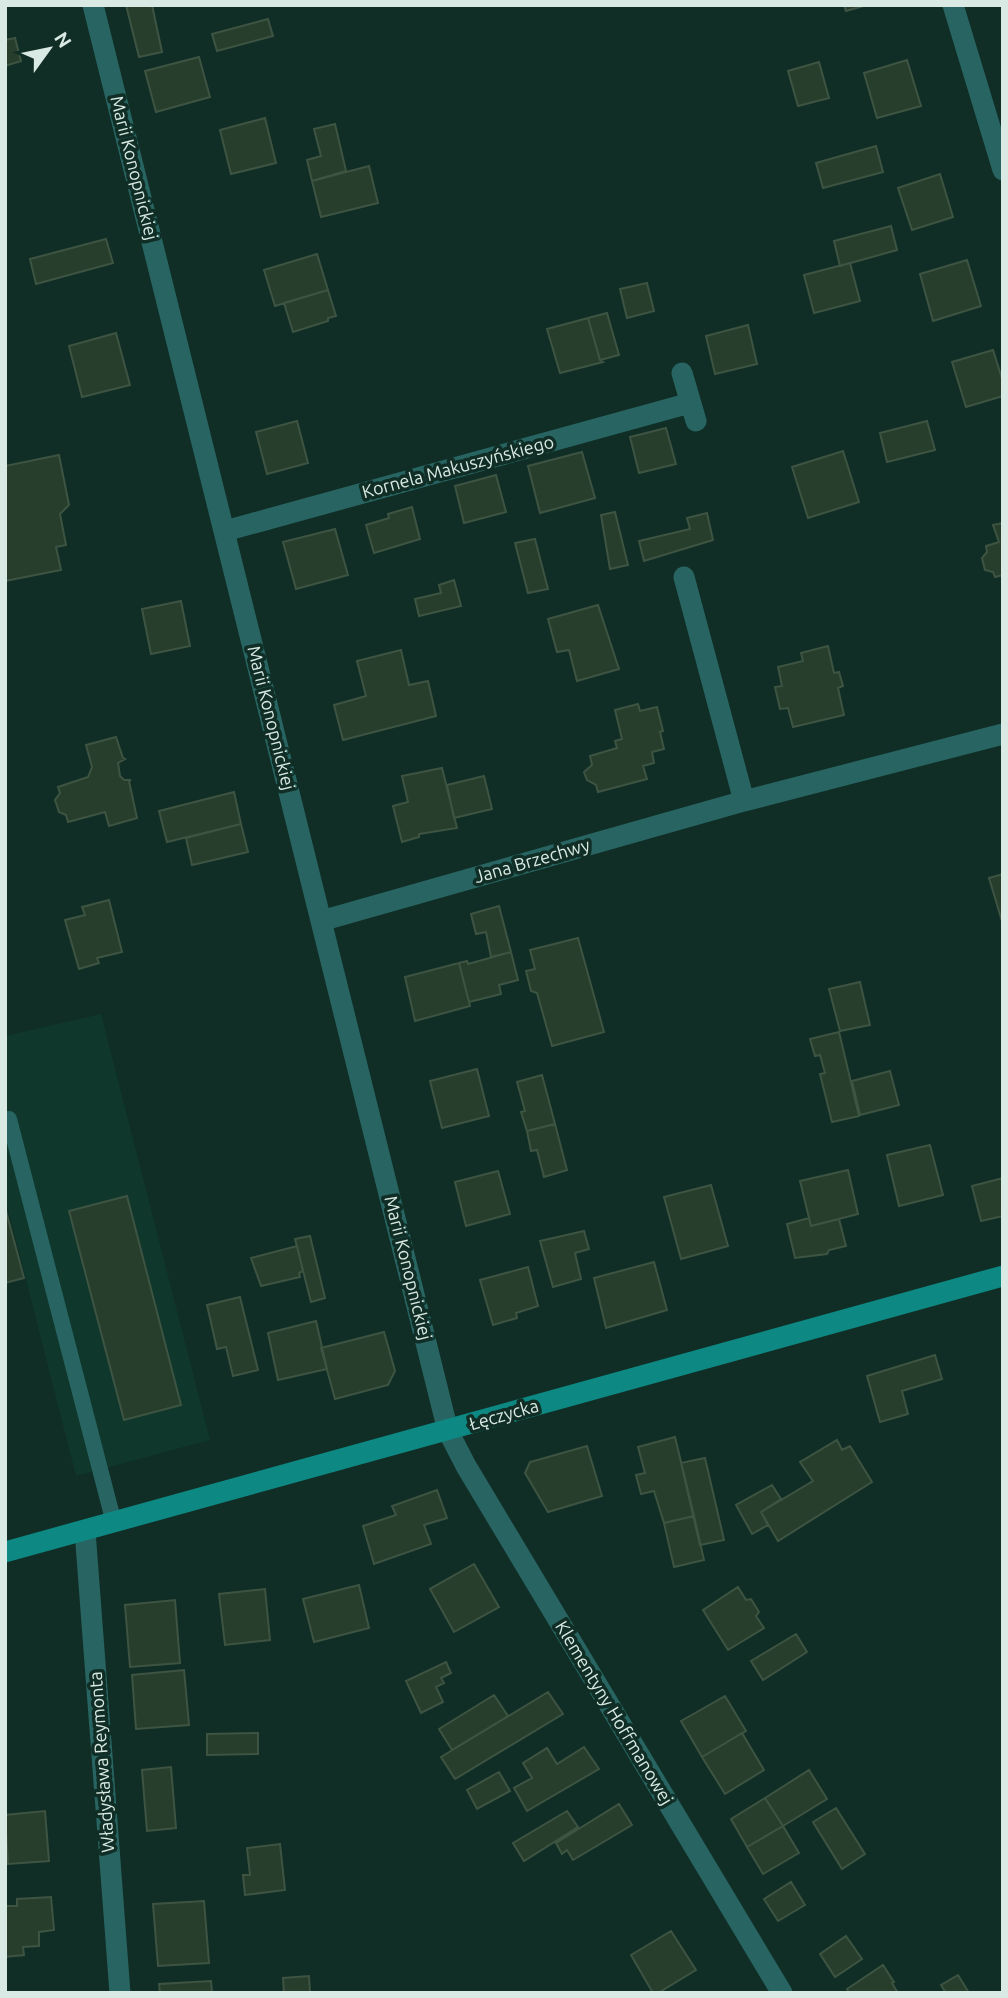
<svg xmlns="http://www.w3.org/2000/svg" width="1008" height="1998" viewBox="0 0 1008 1998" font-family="Ubuntu,sans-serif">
<rect width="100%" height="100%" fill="#102e25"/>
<path fill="#0f372b" d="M 101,1014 L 210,1440 L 76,1476 L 5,1197 L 5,1036 Z"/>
<path fill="#283e2d" stroke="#3e5443" stroke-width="2" d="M 126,5 L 152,5 L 162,52 L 139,57 Z
M 844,5 L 867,5 L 846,11 Z
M 268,19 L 273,36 L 217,51 L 212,34 Z
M 15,38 L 21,61 L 5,66 L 5,40 Z
M 199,57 L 210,97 L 156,112 L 145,71 Z
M 907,60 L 921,106 L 877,118 L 864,73 Z
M 819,62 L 829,98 L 798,106 L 788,71 Z
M 265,118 L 276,163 L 231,174 L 220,130 Z
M 335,124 L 346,171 L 312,181 L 307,160 L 321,156 L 314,129 Z
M 876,146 L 883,172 L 823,188 L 816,163 Z
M 369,166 L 378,203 L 321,217 L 312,181 Z
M 940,174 L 953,217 L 912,230 L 898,188 Z
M 891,226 L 897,250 L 840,266 L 834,241 Z
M 106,239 L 113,263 L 36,284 L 30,259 Z
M 317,254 L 328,290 L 275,306 L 264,270 Z
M 967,260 L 981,306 L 933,321 L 920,274 Z
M 850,263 L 860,301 L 814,313 L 804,275 Z
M 647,283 L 654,311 L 627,318 L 620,289 Z
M 328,290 L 336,316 L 328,318 L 328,321 L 293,332 L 284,303 Z
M 607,313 L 619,355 L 600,360 L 588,318 Z
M 588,318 L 600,360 L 603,362 L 560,373 L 547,329 Z
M 748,325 L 757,364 L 715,374 L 706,336 Z
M 116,333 L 130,385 L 82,397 L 69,346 Z
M 993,350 L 1003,382 L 1003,396 L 966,407 L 952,362 Z
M 297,421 L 308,463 L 267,474 L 256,432 Z
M 927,421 L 935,450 L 887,462 L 880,433 Z
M 666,428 L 676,464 L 639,473 L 630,437 Z
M 843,451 L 859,502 L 808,518 L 792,467 Z
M 582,452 L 595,498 L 540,513 L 528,466 Z
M 59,455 L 69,505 L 60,514 L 66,545 L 56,547 L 61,570 L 5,581 L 5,466 Z
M 496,475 L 506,512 L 464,523 L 455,486 Z
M 412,507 L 420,539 L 374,553 L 366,525 L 389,518 L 388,514 Z
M 615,512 L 628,565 L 610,569 L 601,515 Z
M 707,513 L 713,540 L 644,561 L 639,541 L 690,529 L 687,518 Z
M 1003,523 L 1003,575 L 995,577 L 993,572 L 985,570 L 982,558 L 987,552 L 986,546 L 999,542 L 993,525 Z
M 335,529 L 348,575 L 296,589 L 283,542 Z
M 535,539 L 548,589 L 528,593 L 515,543 Z
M 454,580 L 461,606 L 419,616 L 415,599 L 441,593 L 439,585 Z
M 181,601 L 190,646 L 151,654 L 142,609 Z
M 598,605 L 619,669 L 577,681 L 569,650 L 557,652 L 548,619 Z
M 828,646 L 834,673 L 839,672 L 843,686 L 838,688 L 844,715 L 793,727 L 788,708 L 780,709 L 775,687 L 782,686 L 778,667 L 803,661 L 801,653 Z
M 401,650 L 409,685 L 428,681 L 436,716 L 343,740 L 334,705 L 366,696 L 357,661 Z
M 638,704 L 640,711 L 657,707 L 663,731 L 660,732 L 664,749 L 652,752 L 654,763 L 643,766 L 647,779 L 598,792 L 596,785 L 587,780 L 584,772 L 592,765 L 590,756 L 617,748 L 615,741 L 622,739 L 615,710 Z
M 116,737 L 123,758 L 125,759 L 118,763 L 120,776 L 124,780 L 131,780 L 129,781 L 137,818 L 109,826 L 105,812 L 68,822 L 66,815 L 59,812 L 55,800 L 60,793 L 58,787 L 88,777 L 92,767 L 86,745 Z
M 442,768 L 457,828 L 419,834 L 419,837 L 402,842 L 393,806 L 408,802 L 402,776 Z
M 484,776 L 492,809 L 454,818 L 447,785 Z
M 234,792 L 241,824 L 167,842 L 159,811 Z
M 241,824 L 248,852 L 192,865 L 186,838 Z
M 1003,874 L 1003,920 L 1002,921 L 989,878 Z
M 109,900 L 122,952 L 97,958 L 99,963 L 79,969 L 65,920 L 85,915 L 82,907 Z
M 499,906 L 511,952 L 491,957 L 486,932 L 476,934 L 471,914 Z
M 578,938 L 604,1032 L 552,1046 L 537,993 L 531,991 L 526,971 L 535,969 L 530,950 Z
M 511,952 L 518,980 L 499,985 L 501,994 L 469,1002 L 459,963 L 467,961 L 468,964 Z
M 459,963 L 470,1006 L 415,1021 L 405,977 Z
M 860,982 L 870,1025 L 840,1031 L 829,989 Z
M 839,1032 L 859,1116 L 832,1122 L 820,1074 L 825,1073 L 820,1055 L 815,1056 L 810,1039 Z
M 477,1069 L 489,1116 L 442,1128 L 430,1081 Z
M 890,1071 L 899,1105 L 860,1115 L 852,1081 Z
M 542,1075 L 555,1124 L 527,1131 L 521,1112 L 525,1111 L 517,1082 Z
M 555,1124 L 567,1170 L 544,1177 L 537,1150 L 531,1151 L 527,1131 Z
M 930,1145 L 943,1195 L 899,1206 L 887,1155 Z
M 848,1170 L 858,1214 L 811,1226 L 800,1181 Z
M 498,1171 L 510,1214 L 466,1226 L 455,1182 Z
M 1003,1178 L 1003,1216 L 981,1221 L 972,1186 Z
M 711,1185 L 728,1246 L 681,1259 L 664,1197 Z
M 127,1196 L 181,1405 L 124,1420 L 69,1211 Z
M 5,1207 L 24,1278 L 5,1283 Z
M 809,1218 L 811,1226 L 839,1219 L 846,1246 L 829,1250 L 827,1254 L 795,1258 L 787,1224 Z
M 584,1231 L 589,1249 L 575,1253 L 581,1279 L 553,1287 L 540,1241 Z
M 310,1236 L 325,1298 L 311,1302 L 295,1239 Z
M 297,1246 L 303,1271 L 299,1273 L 300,1277 L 261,1286 L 251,1258 Z
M 654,1262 L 667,1310 L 606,1328 L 594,1278 Z
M 528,1267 L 538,1306 L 516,1313 L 517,1318 L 493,1325 L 480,1280 Z
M 240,1297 L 258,1370 L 233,1376 L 226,1347 L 217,1349 L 207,1305 Z
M 316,1321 L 327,1369 L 278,1380 L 268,1333 Z
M 384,1332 L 395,1371 L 388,1385 L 335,1399 L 321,1348 Z
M 935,1355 L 942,1379 L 902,1391 L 908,1414 L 880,1422 L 867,1376 Z
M 675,1437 L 694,1516 L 664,1523 L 654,1491 L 641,1494 L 636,1475 L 645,1473 L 638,1447 Z
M 837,1440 L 842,1450 L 850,1446 L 872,1482 L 778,1541 L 761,1512 L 813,1481 L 800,1462 Z
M 587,1446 L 602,1496 L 548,1512 L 525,1473 L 530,1462 Z
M 705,1458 L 724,1540 L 700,1545 L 681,1463 Z
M 772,1485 L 781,1499 L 761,1512 L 768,1525 L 752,1534 L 736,1505 Z
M 437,1490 L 447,1518 L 424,1525 L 431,1544 L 374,1564 L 363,1526 L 396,1515 L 392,1506 Z
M 694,1516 L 704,1560 L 674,1567 L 664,1523 Z
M 474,1564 L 499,1607 L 454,1632 L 430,1589 Z
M 359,1585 L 369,1628 L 314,1642 L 303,1599 Z
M 738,1587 L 746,1600 L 751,1599 L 759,1612 L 756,1616 L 764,1628 L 728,1650 L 703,1610 Z
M 265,1589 L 270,1640 L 225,1645 L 219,1594 Z
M 175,1600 L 180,1663 L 130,1667 L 125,1605 Z
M 796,1634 L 807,1652 L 763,1680 L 751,1661 Z
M 446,1662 L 451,1673 L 441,1678 L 444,1683 L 436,1687 L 443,1702 L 421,1713 L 406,1681 Z
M 184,1670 L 189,1725 L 136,1729 L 132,1675 Z
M 548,1692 L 563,1714 L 455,1779 L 441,1757 Z
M 494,1695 L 508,1716 L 452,1750 L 439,1729 Z
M 725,1696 L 746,1731 L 702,1757 L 681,1721 Z
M 258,1733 L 258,1754 L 207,1755 L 207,1734 Z
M 742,1733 L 764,1770 L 725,1794 L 702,1757 Z
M 584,1747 L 599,1769 L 527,1811 L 514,1788 L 532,1778 L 523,1763 L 547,1748 L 557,1764 Z
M 171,1767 L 176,1828 L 147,1831 L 142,1770 Z
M 809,1770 L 827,1799 L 783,1826 L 765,1798 Z
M 499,1772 L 510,1791 L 477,1809 L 467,1790 Z
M 765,1798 L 783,1826 L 747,1847 L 731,1819 Z
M 619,1804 L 632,1825 L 573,1860 L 567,1850 L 562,1854 L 556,1843 Z
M 836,1808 L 865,1854 L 842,1869 L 813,1822 Z
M 45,1811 L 49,1861 L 8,1864 L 5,1815 Z
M 567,1811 L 578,1827 L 524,1861 L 513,1843 Z
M 783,1826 L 799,1853 L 763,1874 L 747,1847 Z
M 280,1844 L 285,1890 L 245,1895 L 243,1875 L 250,1875 L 247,1848 Z
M 791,1882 L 805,1905 L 778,1921 L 764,1899 Z
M 51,1897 L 54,1930 L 39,1932 L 39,1946 L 23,1947 L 24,1955 L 5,1957 L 5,1906 L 17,1906 L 17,1899 Z
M 204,1901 L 209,1963 L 158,1966 L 153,1904 Z
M 671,1931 L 696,1970 L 658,1993 L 653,1993 L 631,1955 Z
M 846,1936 L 862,1959 L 835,1977 L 820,1954 Z
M 883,1965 L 894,1982 L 892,1983 L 898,1993 L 849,1993 L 847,1989 Z
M 958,1975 L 969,1993 L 946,1993 L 941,1985 Z
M 309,1976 L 310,1993 L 284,1993 L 283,1978 Z
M 211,1981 L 212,1993 L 160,1993 L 159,1984 Z"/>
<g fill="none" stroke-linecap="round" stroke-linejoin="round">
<path stroke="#286562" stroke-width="16" d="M 9,1119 L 114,1523"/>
<path stroke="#286562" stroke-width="21" d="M 93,5 L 448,1431 L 466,1466 L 782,1993
M 953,5 L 1003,170
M 682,373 L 696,421
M 225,531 L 690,403
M 684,577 L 744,801
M 321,921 L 744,801 L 1003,734
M 85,1531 L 120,1993"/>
<path stroke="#0e8883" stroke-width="21" d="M 5,1552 L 1003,1276"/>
</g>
<g text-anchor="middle" stroke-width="7" stroke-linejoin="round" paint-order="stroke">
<g font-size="18" fill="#d9e9e3" stroke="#102e25">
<text transform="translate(134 168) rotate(76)" y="6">Marii Konopnickiej</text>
<text transform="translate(458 467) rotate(-15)" y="6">Kornela Makuszyńskiego</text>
<text transform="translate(271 718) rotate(76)" y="6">Marii Konopnickiej</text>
<text transform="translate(532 861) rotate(-16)" y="6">Jana Brzechwy</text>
<text transform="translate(408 1268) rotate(76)" y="6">Marii Konopnickiej</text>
<text transform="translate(504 1415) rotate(-16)" y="6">Łęczycka</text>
<text transform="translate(614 1713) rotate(59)" y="6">Klementyny Hoffmanowej</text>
<text transform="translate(102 1762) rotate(-94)" y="6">Władysława Reymonta</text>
</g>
</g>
<rect width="1008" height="1998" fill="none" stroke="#d9e9e3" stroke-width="14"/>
<g transform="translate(49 49) rotate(57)" stroke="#102e25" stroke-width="5" paint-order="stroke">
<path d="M0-5L12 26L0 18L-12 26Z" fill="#d9e9e3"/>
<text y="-10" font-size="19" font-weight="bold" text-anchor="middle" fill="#d9e9e3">N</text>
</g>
</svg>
